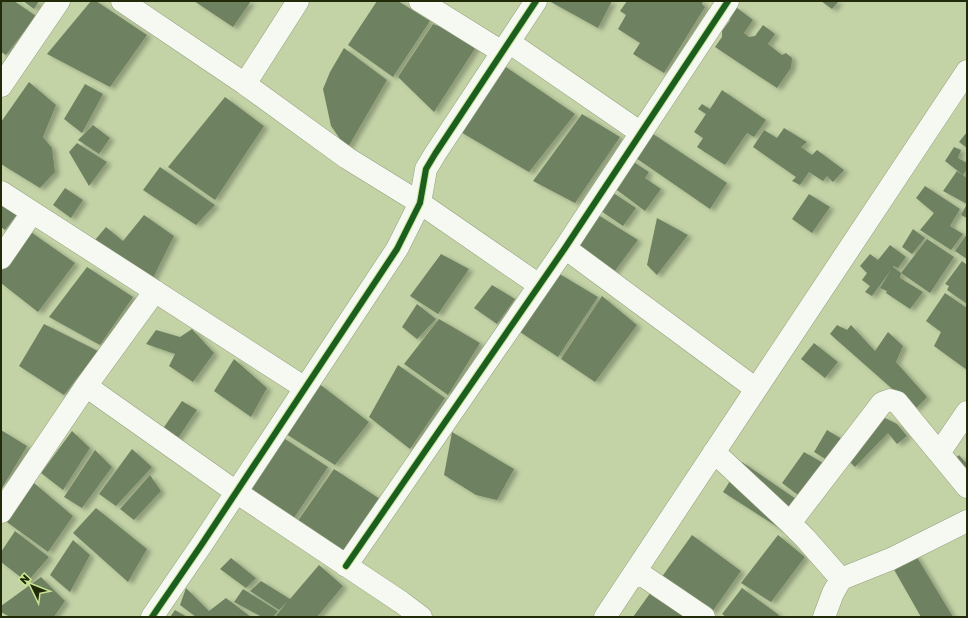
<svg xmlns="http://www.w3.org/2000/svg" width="968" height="618" viewBox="0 0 968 618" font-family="'Golos Text',sans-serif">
<defs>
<filter id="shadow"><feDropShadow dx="4.5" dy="2.5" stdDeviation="2" flood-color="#0004"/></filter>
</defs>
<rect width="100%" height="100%" fill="#c3d3a6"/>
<path fill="#6e8262" filter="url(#shadow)" d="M 1,1 L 14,1 L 36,16 L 6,55 L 1,52 Z
M 23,1 L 39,1 L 34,9 Z
M 91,1 L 96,1 L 147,35 L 110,87 L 47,54 Z
M 194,1 L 251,1 L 233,27 Z
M 377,1 L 398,1 L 430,21 L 393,77 L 348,45 Z
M 549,1 L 612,1 L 598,28 Z
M 627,1 L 703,1 L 702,4 L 705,7 L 664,73 L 633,54 L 640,43 L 618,29 L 626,15 L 620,11 Z
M 821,1 L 839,1 L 832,9 Z
M 736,7 L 753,20 L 744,33 L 749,37 L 755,36 L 763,25 L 775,34 L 768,44 L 782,55 L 786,53 L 792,58 L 791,68 L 777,88 L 715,47 L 722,37 L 722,31 L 730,20 L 728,17 Z
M 433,24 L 453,31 L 476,47 L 434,112 L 398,77 Z
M 344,48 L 387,80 L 347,149 L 331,126 L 323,89 L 330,72 Z
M 503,65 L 575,114 L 529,172 L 459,131 Z
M 29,82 L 56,105 L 43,137 L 52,148 L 55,172 L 40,188 L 1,164 L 1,122 Z
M 85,84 L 103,94 L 82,133 L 64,119 Z
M 722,90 L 766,120 L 754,137 L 747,133 L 725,165 L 697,147 L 703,138 L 694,132 L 706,114 L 698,109 L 702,104 L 710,109 Z
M 225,97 L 264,126 L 215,200 L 168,167 Z
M 582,114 L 620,137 L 575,203 L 533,181 Z
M 93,125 L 110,138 L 99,154 L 78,140 Z
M 784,128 L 807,142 L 801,147 L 812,155 L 817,150 L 844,170 L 833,182 L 827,176 L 823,181 L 809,172 L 800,185 L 792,181 L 796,177 L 753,147 L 764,130 L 777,138 Z
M 650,132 L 727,183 L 710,209 L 633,156 Z
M 967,132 L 967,148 L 959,142 Z
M 77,143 L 107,162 L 89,186 L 69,152 Z
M 954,147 L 961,150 L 958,158 L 967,163 L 967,169 L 963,175 L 945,161 Z
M 629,159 L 649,172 L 645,178 L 661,189 L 645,211 L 613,187 Z
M 160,167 L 215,205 L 196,225 L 143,190 Z
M 957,171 L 967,178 L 967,218 L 961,215 L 967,204 L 943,191 Z
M 925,186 L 960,209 L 950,226 L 963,234 L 951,250 L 920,230 L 934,213 L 916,198 Z
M 65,188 L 83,200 L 71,218 L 53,205 Z
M 612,192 L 636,208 L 623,226 L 601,211 Z
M 809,194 L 830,207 L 812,233 L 792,219 Z
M 1,197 L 20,210 L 5,230 L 1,227 Z
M 595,213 L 638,240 L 611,276 L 572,247 Z
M 144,215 L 174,236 L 151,282 L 95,240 L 106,227 L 123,241 Z
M 657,218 L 688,235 L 657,275 L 647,265 Z
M 25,228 L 75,263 L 38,312 L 1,283 L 1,272 Z
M 913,229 L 925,238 L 912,254 L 902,247 Z
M 967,234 L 967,259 L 955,251 Z
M 927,239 L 954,257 L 930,293 L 901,273 Z
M 890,245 L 906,257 L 898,268 L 894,266 L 893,267 L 901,273 L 900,278 L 923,292 L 910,309 L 886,293 L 887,291 L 880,288 L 891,270 L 872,296 L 865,292 L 870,286 L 862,280 L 867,273 L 860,266 L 870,254 L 878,260 Z
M 441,254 L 469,269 L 438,314 L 410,296 Z
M 962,261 L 967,265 L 967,304 L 947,290 L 949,286 L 945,284 Z
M 87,267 L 133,297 L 100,345 L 49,317 Z
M 558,273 L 598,297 L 558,357 L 517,330 Z
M 492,285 L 515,299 L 497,324 L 474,308 Z
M 945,293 L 967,308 L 967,370 L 934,346 L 941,332 L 926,321 Z
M 602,296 L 637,325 L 595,382 L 561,359 Z
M 417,304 L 436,319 L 417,339 L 402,327 Z
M 439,319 L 480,343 L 448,395 L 404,364 Z
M 44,324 L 98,351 L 64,395 L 19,366 Z
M 837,325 L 847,330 L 851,325 L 875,351 L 888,332 L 903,346 L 896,362 L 927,397 L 915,409 L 830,334 Z
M 192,329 L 214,353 L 193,382 L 169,366 L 175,354 L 146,344 L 156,330 L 180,337 Z
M 814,343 L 838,362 L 825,378 L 801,359 Z
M 234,359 L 267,388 L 251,417 L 214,391 Z
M 398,365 L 445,398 L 410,449 L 369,417 Z
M 318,383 L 369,422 L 335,465 L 286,434 Z
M 182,401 L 197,410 L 176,441 L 162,430 Z
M 883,417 L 897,424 L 907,436 L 897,444 L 888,433 L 855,467 L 845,457 Z
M 1,430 L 27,446 L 1,490 Z
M 827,430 L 842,439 L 827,460 L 814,452 Z
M 72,431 L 90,448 L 63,490 L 41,473 Z
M 452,432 L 514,469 L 497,500 L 476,495 L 444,475 Z
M 282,437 L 328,467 L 290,524 L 247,492 Z
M 132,449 L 152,467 L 116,506 L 99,494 Z
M 95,450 L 112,467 L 82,508 L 64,497 Z
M 804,452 L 825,464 L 802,498 L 782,483 Z
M 959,455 L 967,464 L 967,465 L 959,473 L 950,464 Z
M 742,462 L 799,501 L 779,528 L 723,492 Z
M 334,469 L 383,501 L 344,559 L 295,525 Z
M 150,475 L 161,491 L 134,520 L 120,509 Z
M 34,483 L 73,516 L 48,552 L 4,520 Z
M 96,508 L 147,549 L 128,582 L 73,533 Z
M 15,531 L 49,557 L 27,582 L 1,562 L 1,552 Z
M 692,535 L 741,571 L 712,612 L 661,578 Z
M 778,535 L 805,557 L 771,602 L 741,583 Z
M 73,540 L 90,555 L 70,592 L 50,575 Z
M 915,554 L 953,617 L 921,617 L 892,566 Z
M 231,558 L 256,578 L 246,588 L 220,569 Z
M 319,565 L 343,586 L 317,617 L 275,617 L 288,601 L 279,610 L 250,591 L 261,581 L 290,599 Z
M 41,577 L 65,601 L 54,617 L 10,617 L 1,612 L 1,606 Z
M 186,588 L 209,611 L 226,598 L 251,617 L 196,617 L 180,605 Z
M 742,588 L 779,615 L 778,617 L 726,617 L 722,614 Z
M 243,589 L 278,611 L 273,617 L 262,617 L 234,602 Z
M 651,592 L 687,617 L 633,617 Z
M 175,610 L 187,617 L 170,617 Z"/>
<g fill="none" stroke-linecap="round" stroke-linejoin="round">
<defs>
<path id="minor" d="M 122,1 L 245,84 L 347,158 L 420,203 L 539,285
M 420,1 L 502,52
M 509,42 L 641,133
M 245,84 L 298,1
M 1,86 L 59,1
M 1,192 L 305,388
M 565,248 L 756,389
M 1,258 L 32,213
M 86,386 L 236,492 L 401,602 L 421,617
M 714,452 L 790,523 L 805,538 L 841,579
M 939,453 L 967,412
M 1,512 L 86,386 L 155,291
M 790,523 L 882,403 L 890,400 L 897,402 L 967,487
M 346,566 L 565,248 L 728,1
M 636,571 L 704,617
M 152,617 L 202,544 L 397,249 L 420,203 L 426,169 L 435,154 L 536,1
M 605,617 L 967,71
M 824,617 L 833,593 L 841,579 L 891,559 L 967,521"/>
</defs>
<use href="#minor" stroke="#94a07d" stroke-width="23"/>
<use href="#minor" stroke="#f6f8f2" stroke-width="22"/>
<defs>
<path id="cycleway" d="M 346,566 L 565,248 L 728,1
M 152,617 L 202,544 L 397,249 L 420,203 L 426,169 L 435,154 L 536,1"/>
</defs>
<use href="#cycleway" stroke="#c9e594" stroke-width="8"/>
<use href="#cycleway" stroke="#1b5e20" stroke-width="6"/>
</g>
<rect width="968" height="618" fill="none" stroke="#212b0a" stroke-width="4"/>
<g transform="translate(32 586) rotate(313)" stroke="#c9e594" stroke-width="3" paint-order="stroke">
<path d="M0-3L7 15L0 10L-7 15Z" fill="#212b0a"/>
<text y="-6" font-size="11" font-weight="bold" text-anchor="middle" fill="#212b0a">N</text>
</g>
</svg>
